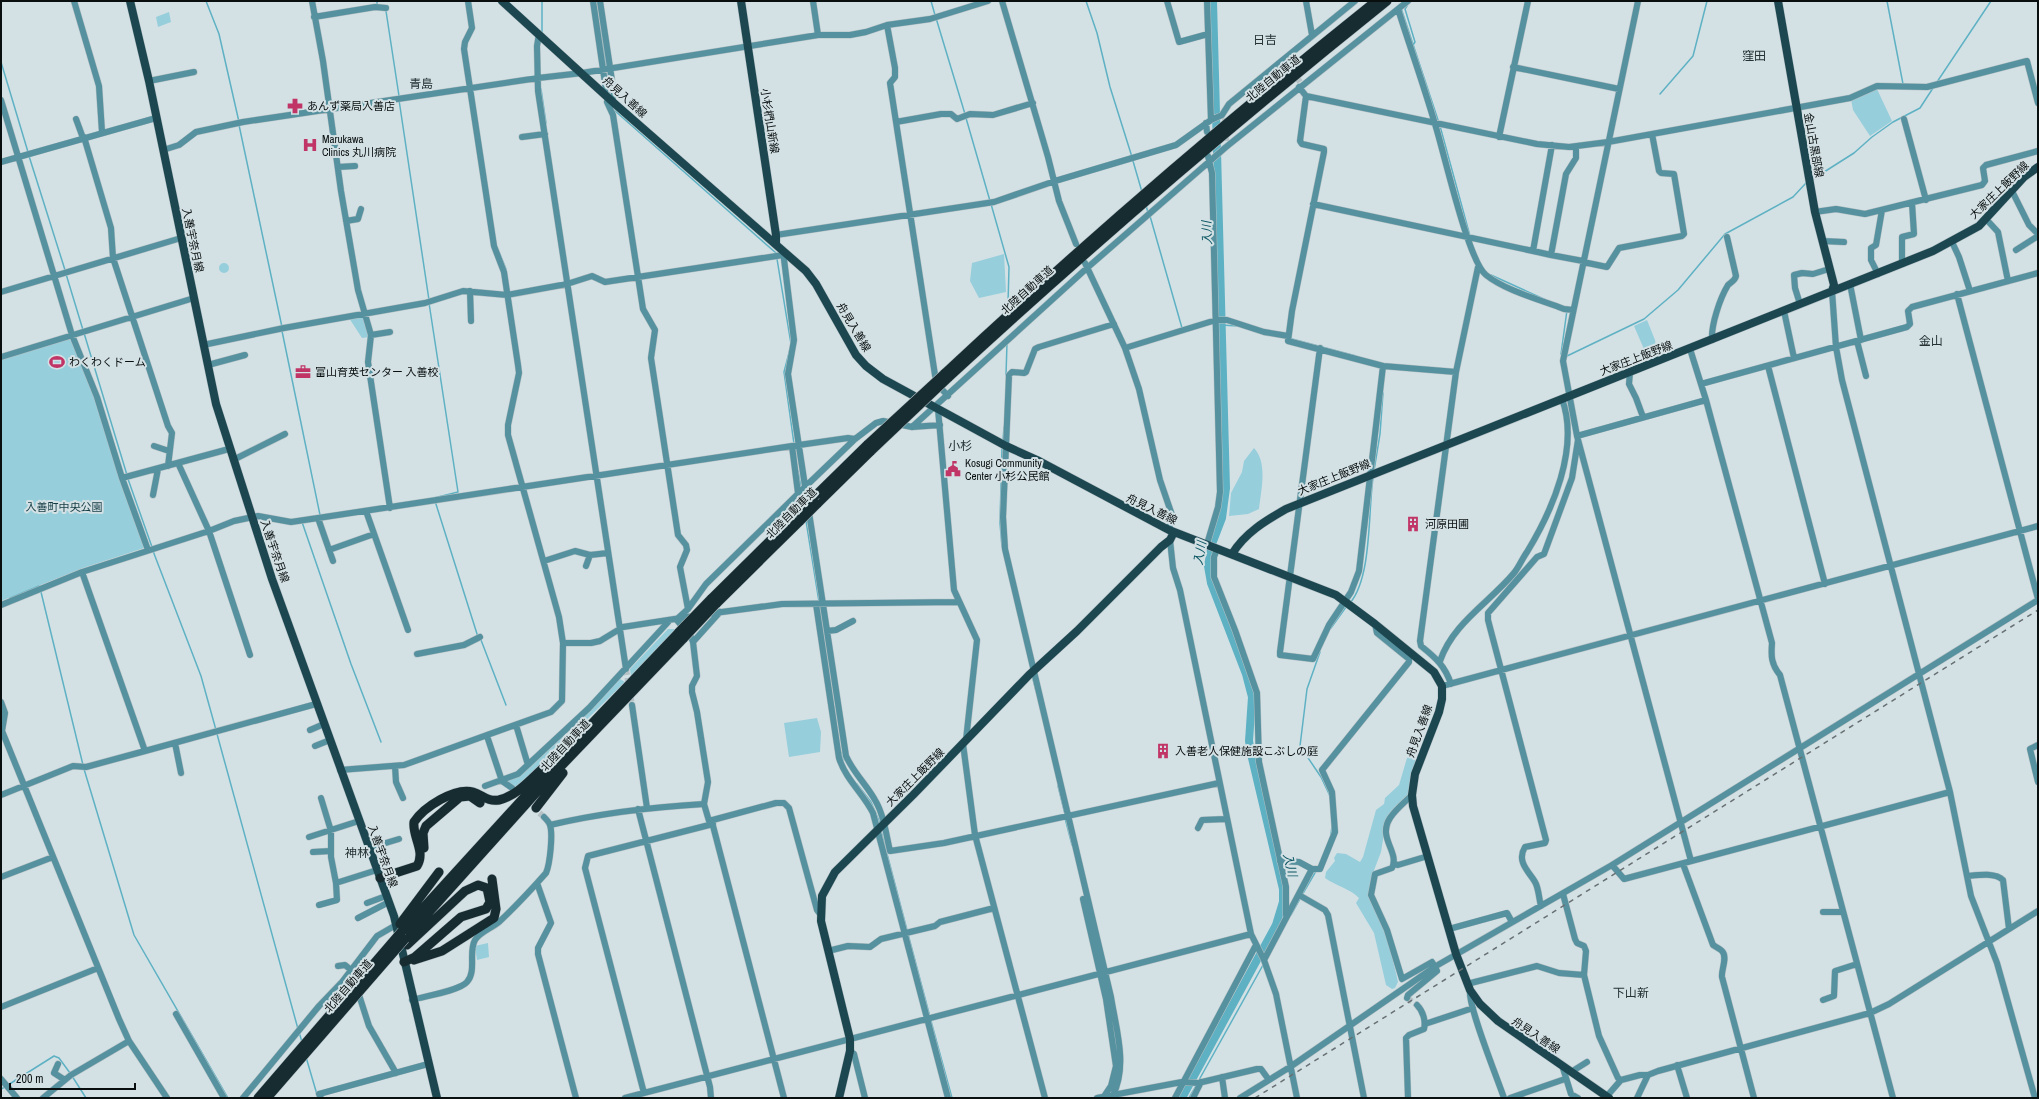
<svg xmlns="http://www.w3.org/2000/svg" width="2039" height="1099" viewBox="0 0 2039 1099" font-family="'Archivo Narrow','Noto Sans JP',sans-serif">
<rect width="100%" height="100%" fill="#d3e1e5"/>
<path fill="#97cedb" d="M 169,12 L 171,22 L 158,27 L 156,17 Z
M 1877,89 L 1892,121 L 1870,136 L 1853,110 L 1851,99 Z
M 1004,254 L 1006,292 L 979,298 L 970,281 L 972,263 Z
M219 268a5 5 0 1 1 10 0a5 5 0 1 1-10 0Z
M 363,316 L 369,337 L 362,338 L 349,318 Z
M 1647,320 L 1655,340 L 1658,359 L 1650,363 L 1634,326 Z
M 68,338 L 72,342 L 95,398 L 144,548 L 83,568 L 1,601 L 1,359 Z
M 1254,448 C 1268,463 1261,490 1259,509 L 1248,514 L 1229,516 L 1231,493 L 1242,472 L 1244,461 Z
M 668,629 L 676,629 L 631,676 L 630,669 Z
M 620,679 L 625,682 L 572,734 L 571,728 Z
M 817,718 L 821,732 L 820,752 L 789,757 L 784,723 Z
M 562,736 L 565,736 L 566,740 L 515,789 L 508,783 L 508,780 Z
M 1412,756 L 1416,761 L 1416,765 L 1407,797 L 1385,827 L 1381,852 L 1373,873 L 1369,889 L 1390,947 L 1398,982 L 1395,988 L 1392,989 L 1386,985 L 1374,933 L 1356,903 L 1359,898 C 1349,888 1336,886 1325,878 L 1326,872 L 1335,861 L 1334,858 L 1337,853 L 1346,854 L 1360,862 L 1363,857 L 1376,810 L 1384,804 L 1385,798 L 1399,785 L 1407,758 Z
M 488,943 L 489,957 L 477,960 L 475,946 Z"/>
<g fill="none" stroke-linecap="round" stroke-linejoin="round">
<path stroke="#5eb1c3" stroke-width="1.5" d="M 206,1 L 219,34 L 239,122
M 542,1 L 542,34
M 597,1 L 606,67
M 931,1 L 935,15
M 1086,1 L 1097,33 L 1110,87 L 1132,157
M 1887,1 L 1903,84
M 377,6 L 377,1
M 1407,6 L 1405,9 L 1415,42 L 1413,45
M 1401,8 L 1439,123
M 386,11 L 399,96
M 936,18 L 965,114
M 1,62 L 28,152
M 607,71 L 610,95
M 1937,82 L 1991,1
M 541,89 L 546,123
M 1660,94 L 1693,56 L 1707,1
M 399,100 L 429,300
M 614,110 L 776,253
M 966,118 L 990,201
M 239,125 L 282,327
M 1440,126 L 1470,236
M 29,156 L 65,270
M 1133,161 L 1142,192
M 1813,179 L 1854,153 L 1872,137 L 1893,122 L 1920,108 L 1933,88
M 991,204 L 1009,267 L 1008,304
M 1146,205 L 1148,213
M 1150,216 L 1182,328
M 499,252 L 506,269
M 777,259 L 791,344
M 66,274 L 83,330
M 1491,275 L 1546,300
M 429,303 L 458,492 L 434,498
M 1221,325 L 1238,326
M 282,331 L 320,515
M 84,333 L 127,475
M 1292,339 L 1356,356
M 790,349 L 784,372 L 794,444
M 1561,354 L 1567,310
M 1567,356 L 1644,319 L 1678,290 L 1725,234 L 1793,197 L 1806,183
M 1006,375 L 1007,343
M 1003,441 L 1004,427
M 798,471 L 801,487
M 1374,471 L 1380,434 L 1383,393
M 128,479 L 152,547
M 802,493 L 803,503
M 435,501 L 478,637
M 806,521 L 819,602
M 302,522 L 351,664 L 381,742
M 1002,547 L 1000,523 L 1002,447
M 153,551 L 201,676 L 216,730
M 41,592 L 83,765
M 10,598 L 39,586 L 40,588
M 1350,603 C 1372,577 1368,512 1373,478
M 819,606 L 829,671
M 1331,628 L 1346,607
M 481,640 L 506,705
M 1320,652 L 1307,689 L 1300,746 L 1321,777 L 1330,796
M 1033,679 L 1036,691
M 217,734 L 298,1029
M 841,752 L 843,760
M 84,769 L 134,935 L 228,1098
M 857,784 L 871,802 L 880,823
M 1058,786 L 1065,814
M 1065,818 L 1072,845
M 881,831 L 907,930
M 1331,834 L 1332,826
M 1302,895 L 1316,871
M 1291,915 L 1300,899
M 908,934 L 930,1017
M 931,1021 L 952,1098
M 299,1032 L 302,1042
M 306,1057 L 318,1098
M 72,1076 L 86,1098
M 1199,1080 L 1263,965
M 8,1085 L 54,1056 L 59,1058 L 70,1073
M 1,1089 L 5,1087
M 1189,1098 L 1196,1086"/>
<path stroke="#5eb1c3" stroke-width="8" d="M 1182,1098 L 1276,925 L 1283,902 L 1283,889 L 1252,758 L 1249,741 L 1252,697 L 1246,674 L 1211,583 L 1208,566 L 1212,544 L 1222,518 L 1226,488 L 1213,1"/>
<path stroke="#b5c1c5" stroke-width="6" stroke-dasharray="6 3" stroke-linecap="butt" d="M 1287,63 L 1300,82
M 1225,118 L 1226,141
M 626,669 L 632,705
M 526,801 L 544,817
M 1407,998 L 1417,1005"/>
<defs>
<path id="minor" d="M 74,1 L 99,86 L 102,132
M 312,1 L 323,61 L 341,191 L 358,290 L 371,335 L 368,362 L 390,508
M 593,1 L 606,90 L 604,94
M 600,1 L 614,94 L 612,100 L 607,102 L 613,115 L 643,309 L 655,330 L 651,358 L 678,535 L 686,545 L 687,550 L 680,567 L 688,609
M 813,1 L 818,35
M 1002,1 L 1048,157 L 1059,201 L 1076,244
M 1167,1 L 1179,42 L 1208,34
M 1306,1 L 1312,35
M 1638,1 L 1563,361 L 1577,436 L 1691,861
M 1398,9 C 1410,47 1424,86 1435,124 C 1444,152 1468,261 1486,275 C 1506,291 1541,300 1564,309 L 1573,310
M 314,17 L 375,7 L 386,8
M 887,25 L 895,68 L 895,77 L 890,83 L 935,375 L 937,384 L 948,396
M 539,34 L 537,46 L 538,91 L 626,669
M 1513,67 L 1619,89
M 149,81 L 194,72
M 1299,87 L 1306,96 L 1537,144 L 1569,147 L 1608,142 L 1850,98 L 1877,86 L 1927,87 L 2027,61 L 2038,103
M 1306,96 L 1300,141 L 1302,144 L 1324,149 L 1324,152 L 1292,311 L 1288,341 L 1383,366 L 1359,571 L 1351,592 L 1329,625 L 1313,659 L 1280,655 L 1280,652 L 1320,348
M 1,100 L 72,335 L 97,397 L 122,478 L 148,550
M 76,119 L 83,138
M 1904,119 L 1926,200
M 1211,120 L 1222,115 L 1229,104 L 1355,1
M 896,122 L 941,114 L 951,114 L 957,119 L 970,114 L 993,115 L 1033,103
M 1206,123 L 1207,132
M 84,137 L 111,228 L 113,258 L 168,426 L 172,433 L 168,466
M 522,137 L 545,134
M 1499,137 L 1528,1
M 1576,147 L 1576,158 L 1566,174 L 1551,255 L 1583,261
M 163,150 L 179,145 L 196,132 L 243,122 L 538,78 L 582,73 L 818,35 L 850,35 L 866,32 L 887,25 L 930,19 L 988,1
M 1,162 L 156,118
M 338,167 L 355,166
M 2012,191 L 2029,225 L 2038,234
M 1313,204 L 1533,251
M 1815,212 L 1836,209 L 1865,214 L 1982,185 L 1985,181 L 1983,168 L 1986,165 L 2038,151
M 1986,219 L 1998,232 L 2008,281
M 346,221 L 358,219 L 361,209
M 776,235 L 994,202 L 1055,181 L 1176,145 L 1211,120 L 1207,1
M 1822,241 L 1844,242
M 1952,242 L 1959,257 L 1970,291
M 2016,250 L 2038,236
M 783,251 L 794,340 L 788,374 L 846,756 C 853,772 866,784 875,800 C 884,815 886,834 890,851 L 944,843 L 1219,783
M 1551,255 L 1533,251 L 1552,145
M 1583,262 L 1607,267 L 1619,248 L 1682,236 L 1684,234 L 1674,174 L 1661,173 L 1659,171 L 1652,134
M 1085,263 L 1125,348 L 1139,389 L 1160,480 L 1172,515 L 1169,530
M 1902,264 L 1902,237 L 1914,234 L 1912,203
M 1878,274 L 1871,260 L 1871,248 L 1876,245 L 1882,210
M 1850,284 L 1861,340
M 470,291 L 471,321
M 1832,291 L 1836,347 L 1842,380 L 1950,792 L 1971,896 L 1997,963 L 2035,1098
M 1,292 L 181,238
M 1957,294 L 2038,599
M 1800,304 L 1795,288 L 1794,275 L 1802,273 L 1813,274 L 1829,269
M 1784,311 L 1794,358
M 371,335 L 390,332
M 1712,340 C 1711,325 1720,298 1728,285 C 1731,282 1735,281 1736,276 L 1727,237
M 1857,341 L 1866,376
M 203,345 L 284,328 L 425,303 L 463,291 L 507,295 L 567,284 L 592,276 L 605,282 L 783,255
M 1125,348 L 1216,320 L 1227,320 L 1264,332 L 1288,336
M 1690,349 L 1706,400 L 1772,643 C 1771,656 1771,664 1780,675 L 1893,1098
M 1,357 L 194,298
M 208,365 L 245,355
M 1383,366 L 1456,372 L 1420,641 L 1421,646 C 1436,658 1445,666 1451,684
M 1768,366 L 1825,584
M 1456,372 L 1478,267
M 1630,372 L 1629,384 L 1636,398 L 1643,417
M 1701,384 L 1907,327 L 1910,324 L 1908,311 L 1912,307 L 2038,273
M 938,409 L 954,590 L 977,640 L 966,740
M 912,427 L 1087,268 L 1226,147 L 1408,1
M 1577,436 L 1706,400
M 154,446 L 169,451
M 792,446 L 798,493
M 233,460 L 285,434
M 178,463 L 209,531 L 250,655
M 122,478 L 229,449
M 153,495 L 158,469
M 366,511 L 408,630
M 318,518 L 333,561
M 1170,540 L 1173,568 L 1180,590 L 1251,934 L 1264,960 L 1276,994 L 1297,1098
M 1207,544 L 1218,507 L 1220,492 L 1212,173 L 1208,156
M 1217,549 L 1214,557 L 1214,577 L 1235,630 L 1257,693 L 1259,762 L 1286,887 L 1286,915
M 329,550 L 374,534
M 544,561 L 575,551 L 590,555
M 586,566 L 590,555 L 608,553
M 82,572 L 145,751
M 816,604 L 839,758 C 846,780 863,793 873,813 L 948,1098
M 1,605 L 82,572 L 209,531 L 234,521 L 258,516 L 291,522 L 318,518 L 792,446 L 848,438 L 855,439
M 707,614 L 782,604 L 958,602
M 676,619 L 691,637 L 693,642 L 697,676 L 692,686 L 692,692 L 697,712 L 708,782 L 704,804 L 709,821 L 776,803 L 784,803 L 789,808 L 817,910 L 820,914
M 677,619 L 688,609 L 706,584 L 805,487 L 855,439 L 876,423 L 883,421 L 912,427 L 940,425
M 827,631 L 836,630 L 853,621
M 693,642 L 720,612
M 563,643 L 591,643 L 600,641 L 623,627 L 694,616
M 417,654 L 464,645 L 480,637
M 1440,661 C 1453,623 1489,603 1514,573 C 1519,567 1522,559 1527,552 C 1552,511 1580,448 1562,399
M 1442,686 L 2038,526
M 1,702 L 5,713 L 2,731 L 119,1019 L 129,1041 L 167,1098
M 632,705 L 647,808
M 516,725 L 528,765
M 310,730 L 324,724
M 487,736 L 502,781 L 512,788
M 175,743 L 181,773
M 963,744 L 975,835 L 1045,1098
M 2038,745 L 2030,749 L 2038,782
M 315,746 L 330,740
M 395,766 L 396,782 L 403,798
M 340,770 L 404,765 L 551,712 L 562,701 L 563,643 L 559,617 L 508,435 L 508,425 L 519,373 L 518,365 L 504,272 L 494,246 L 464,49 L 465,42 L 472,28 L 468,1
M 485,786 L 518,774 L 589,708 L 670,620
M 1,795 L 73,766 L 86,767 L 145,751 L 316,704
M 321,798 L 331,831 L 331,857 L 336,883 L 377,870
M 638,809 L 710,1087 L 711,1098
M 712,822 L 784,1098
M 550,825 C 601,813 652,807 704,804
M 1198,828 L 1202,820 L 1226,819
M 309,837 L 359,821
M 369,848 L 399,839
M 313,852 L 331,851
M 1280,861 L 1299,862 L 1312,869
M 1394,864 L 1398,865 L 1428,856
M 1683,864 L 1713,945 C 1716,947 1720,949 1722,951 C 1728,957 1721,970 1722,977 L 1754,1098
M 1612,865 L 1624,879 L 1950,792
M 1967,876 C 1977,875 1995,872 2003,880 L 2009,929
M 1,877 L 53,857
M 537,883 L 551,923 L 538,948 L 538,954 L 576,1098
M 1563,894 L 1575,939 L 1577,943 L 1584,946 L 1586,951 L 1584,975 L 1599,1036 L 1618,1078 L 1621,1080 L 1640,1075 L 1648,1075
M 1299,895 L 1325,910 L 1328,915 L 1364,1098
M 1083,899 L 1106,999 L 1116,1066 L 1111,1086 L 1103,1098
M 367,903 L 386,896
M 319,905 L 337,900 L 336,883
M 1541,906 C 1539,899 1539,891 1536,884 C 1532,874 1515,863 1525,847 L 1545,843 L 1546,840 L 1488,620 L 1488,613 L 1537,557 L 1544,554 L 1572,478 L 1578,440
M 1823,912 L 1843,912
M 358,918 L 389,902
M 1449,929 L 1507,913 L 1512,922
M 828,951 L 848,946 L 870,947 L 881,939 L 935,926 L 940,922 L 994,908
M 1264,960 L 1312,869 L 1320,869 L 1335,832 L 1332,792 L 1322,770 L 1409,662 L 1409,659 L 1377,633 L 1375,624
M 338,966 L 345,965 L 351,970 L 369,1026 L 396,1073
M 1467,984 L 1537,966 L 1559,973 L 1584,975
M 1470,990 C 1467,1004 1498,1080 1504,1098
M 1407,998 L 1408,995 L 1437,971 L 1432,962 L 1402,979 L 1387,930 L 1371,895 L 1375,874 L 1392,868 C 1400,852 1377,838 1390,818 C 1396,809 1405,802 1412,795
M 412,1000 C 425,996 459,991 467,982 C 477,971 468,952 475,940 C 480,932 492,928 499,922 C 515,907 531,890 546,873 C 550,864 553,834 550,825 C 549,822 546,819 544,817
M 1823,1000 L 1834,996 L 1835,971 L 1857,964
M 1,1007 L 98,968
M 176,1014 L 224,1098
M 1425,1024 L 1473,1008
M 850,1051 L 854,1054 L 865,1098
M 58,1064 L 54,1073 L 65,1080
M 1562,1065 L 1571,1094 L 1578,1098
M 1677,1065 L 1687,1098
M 1571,1072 L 1587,1062
M 1222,1077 L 1225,1098
M 1,1079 L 17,1098
M 644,1093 L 585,868 L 588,856 L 713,824
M 1113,1095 C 1128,1065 1116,1029 1111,997 L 1005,549 L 1003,517 L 1009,375 L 1012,372 L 1024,373 L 1026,372 L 1035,349 L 1039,347 L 1114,324
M 1607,1096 L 1621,1080
M 43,1098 L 71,1075 L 129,1041
M 243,1098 L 319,1006 L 342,982 L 377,936 L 396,925
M 321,1098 L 319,1094 L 428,1064
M 625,1098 L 1251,934
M 1097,1098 L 1182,1082 L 1198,1083 L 1257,1069 L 1261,1069 L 1269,1080
M 1175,1098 L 1256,945
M 1193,1098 L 1201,1082
M 1240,1098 L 1290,1067 L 1436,966 L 1612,865 L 2038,600
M 1408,1098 L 1406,1038 L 1409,1035 L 1424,1029 C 1426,1021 1423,1011 1417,1005
M 1510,1098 L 1565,1079
M 1637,1098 L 1648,1075 L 1658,1071 L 1870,1013 L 1889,1004 L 2038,911"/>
<path id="major" d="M 130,1 L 149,81 L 216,404 L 272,579 L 394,916 L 437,1098
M 502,1 L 615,104 L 806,271 L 816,284 L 856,355 L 866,366 L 883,379 L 1006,446 L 1039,461 L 1169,530 L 1336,595 L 1375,624 L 1434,672 L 1442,686 L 1442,699 L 1439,712 L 1415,774 L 1412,795 L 1413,806 L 1456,954 L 1470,990 L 1480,1004 L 1498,1021 L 1609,1098
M 741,1 L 776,235 L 776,244
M 1778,1 L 1815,212 L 1834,285 L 1832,291
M 1232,554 C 1245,533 1265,521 1286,509 L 1933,251 L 1979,226 L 2024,177 L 2038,167
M 839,1098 L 850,1051 L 850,1039 L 821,921 L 822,896 L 835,872 L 913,795 L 1029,675 L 1077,631 L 1161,547 L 1170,540 L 1174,532"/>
<path id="highway" d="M 944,374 C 1083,244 1227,120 1376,1
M 948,378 C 1090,247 1236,122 1387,1
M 816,495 L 868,444
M 817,504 L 871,451
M 711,599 L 798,513
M 716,604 L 800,521
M 536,808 L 563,773
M 424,848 L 423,833 L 426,826 L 460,797 L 470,796 L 480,803
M 380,878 L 417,866 C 426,851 412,837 414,822 C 424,807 455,787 473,792 C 483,795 487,802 499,800 C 516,796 529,781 542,769
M 400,924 L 439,872
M 402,931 L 580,736 L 679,632
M 405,939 L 545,783 L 684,638
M 414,960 L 442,951 L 494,918 L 496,909 L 492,879
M 404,962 L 415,957 L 461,917 L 486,909 L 490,902 L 487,888 L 478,885 L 465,891 L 407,945"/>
</defs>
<use href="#minor" stroke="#b3bfc3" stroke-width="7"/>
<use href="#major" stroke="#b3bfc3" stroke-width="9"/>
<use href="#highway" stroke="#b3bfc3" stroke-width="10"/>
<use href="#minor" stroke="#55919e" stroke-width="6"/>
<use href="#major" stroke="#1c4750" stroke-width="8"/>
<use href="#highway" stroke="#172c31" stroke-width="9"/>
<path stroke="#677072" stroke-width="1.5" stroke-dasharray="5 5" stroke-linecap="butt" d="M 1255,1098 L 2038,610"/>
<defs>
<path id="highway-bridge" d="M 868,444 L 944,374
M 871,451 L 948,378
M 798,513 L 816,495
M 800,521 L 817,504
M 679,632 L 711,599
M 684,638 L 716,604
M 258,1098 L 402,931
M 267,1098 L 405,939"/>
</defs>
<use href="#highway-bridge" stroke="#b3bfc3" stroke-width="10" stroke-linecap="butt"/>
<use href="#highway-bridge" stroke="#172c31" stroke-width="9"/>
</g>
<defs>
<symbol id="pharmacy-bare" viewBox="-9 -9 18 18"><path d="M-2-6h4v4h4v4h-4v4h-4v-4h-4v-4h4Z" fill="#c13466" stroke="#d3e1e5" stroke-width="2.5" paint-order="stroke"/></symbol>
<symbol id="hospital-bare" viewBox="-9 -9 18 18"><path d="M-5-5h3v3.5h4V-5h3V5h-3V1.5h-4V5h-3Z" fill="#c13466" stroke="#d3e1e5" stroke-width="2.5" paint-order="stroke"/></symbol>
<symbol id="stadium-bare" viewBox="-9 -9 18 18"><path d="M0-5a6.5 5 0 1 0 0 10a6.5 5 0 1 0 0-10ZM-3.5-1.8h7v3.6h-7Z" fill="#c13466" stroke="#d3e1e5" stroke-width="2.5" paint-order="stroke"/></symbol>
<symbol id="office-bare" viewBox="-9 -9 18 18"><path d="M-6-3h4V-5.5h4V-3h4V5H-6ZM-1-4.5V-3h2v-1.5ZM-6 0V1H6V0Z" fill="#c13466" stroke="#d3e1e5" stroke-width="2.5" paint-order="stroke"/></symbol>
<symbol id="civic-bare" viewBox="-9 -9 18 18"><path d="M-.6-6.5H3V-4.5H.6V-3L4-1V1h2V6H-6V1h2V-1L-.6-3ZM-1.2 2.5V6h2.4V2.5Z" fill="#c13466" stroke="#d3e1e5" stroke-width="2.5" paint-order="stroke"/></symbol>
<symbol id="building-bare" viewBox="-9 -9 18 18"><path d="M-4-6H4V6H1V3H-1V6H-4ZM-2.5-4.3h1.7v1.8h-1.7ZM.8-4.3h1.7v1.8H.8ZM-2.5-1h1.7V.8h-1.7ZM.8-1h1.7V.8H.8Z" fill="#c13466" stroke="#d3e1e5" stroke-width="2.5" paint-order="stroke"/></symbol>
</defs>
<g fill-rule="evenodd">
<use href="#pharmacy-bare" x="284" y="95" width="22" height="22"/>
<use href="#hospital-bare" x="299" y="134" width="22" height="22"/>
<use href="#stadium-bare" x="46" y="351" width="22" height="22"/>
<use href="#office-bare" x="292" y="361" width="22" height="22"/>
<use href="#civic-bare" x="942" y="458" width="22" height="22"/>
<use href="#building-bare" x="1402" y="513" width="22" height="22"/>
<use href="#building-bare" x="1152" y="740" width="22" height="22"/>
</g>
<g text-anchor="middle" stroke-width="4" stroke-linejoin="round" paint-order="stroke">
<g font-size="11" fill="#090e0f" stroke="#d3e1e5">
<text transform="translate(1273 78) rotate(-39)" y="4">北陸自動車道</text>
<text transform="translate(625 97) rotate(42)" y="4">舟見入善線</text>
<text transform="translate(770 121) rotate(81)" y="4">小杉椚山新線</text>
<text transform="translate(1814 145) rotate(80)" y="4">金山古黒部線</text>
<text transform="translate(1999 190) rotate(-44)" y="4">大家庄上飯野線</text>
<text transform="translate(193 240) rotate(78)" y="4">入善宇奈月線</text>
<text transform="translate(1027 290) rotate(-42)" y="4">北陸自動車道</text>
<text transform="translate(854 327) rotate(59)" y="4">舟見入善線</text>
<text transform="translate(1636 358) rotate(-21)" y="4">大家庄上飯野線</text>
<text transform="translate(1334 477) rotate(-22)" y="4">大家庄上飯野線</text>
<text transform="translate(1152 509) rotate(26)" y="4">舟見入善線</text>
<text transform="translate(791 513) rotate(-45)" y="4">北陸自動車道</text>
<text transform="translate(275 551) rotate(71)" y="4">入善宇奈月線</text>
<text transform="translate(1419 731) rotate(-70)" y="4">舟見入善線</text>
<text transform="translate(565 745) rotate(-47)" y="4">北陸自動車道</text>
<text transform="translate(915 777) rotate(-45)" y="4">大家庄上飯野線</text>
<text transform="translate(383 856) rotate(70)" y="4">入善宇奈月線</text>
<text transform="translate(348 986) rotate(-49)" y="4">北陸自動車道</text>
<text transform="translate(1536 1035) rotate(34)" y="4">舟見入善線</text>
</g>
<g font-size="11" fill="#090e0f" stroke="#d3e1e5" text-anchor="start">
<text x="307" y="110">あんず薬局入善店</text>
<text x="322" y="143">Marukawa<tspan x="322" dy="13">Clinics 丸川病院</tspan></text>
<text x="69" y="366">わくわくドーム</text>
<text x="315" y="376">富山育英センター 入善校</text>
<text x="965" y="467">Kosugi Community<tspan x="965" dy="13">Center 小杉公民館</tspan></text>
<text x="1425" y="528">河原田圃</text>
<text x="1175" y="755">入善老人保健施設こぶしの庭</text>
</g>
<g font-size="11" fill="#143b44" stroke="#d3e1e5">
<text x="64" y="511">入善町中央公園</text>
</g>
<g font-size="12" fill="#253133" stroke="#d3e1e5">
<text x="1265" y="44">日吉</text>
<text x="1754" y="60">窪田</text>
<text x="421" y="88">青島</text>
<text x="1931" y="345">金山</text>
<text x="960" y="450">小杉</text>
<text x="357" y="857">神林</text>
<text x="1631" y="997">下山新</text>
</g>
<g font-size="12" font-style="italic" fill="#095461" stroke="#d3e1e5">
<text transform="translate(1207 233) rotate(-92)" y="4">入川</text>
<text transform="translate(1200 553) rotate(-81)" y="4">入川</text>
<text transform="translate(1290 865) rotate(76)" y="4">入川</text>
</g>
</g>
<rect width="2039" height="1099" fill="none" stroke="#090e0f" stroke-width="4"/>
<path d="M10 1083v6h125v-6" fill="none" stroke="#090e0f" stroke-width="2"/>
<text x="16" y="1083" font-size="12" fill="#090e0f" stroke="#d3e1e5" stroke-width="3" paint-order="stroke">200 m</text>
</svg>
